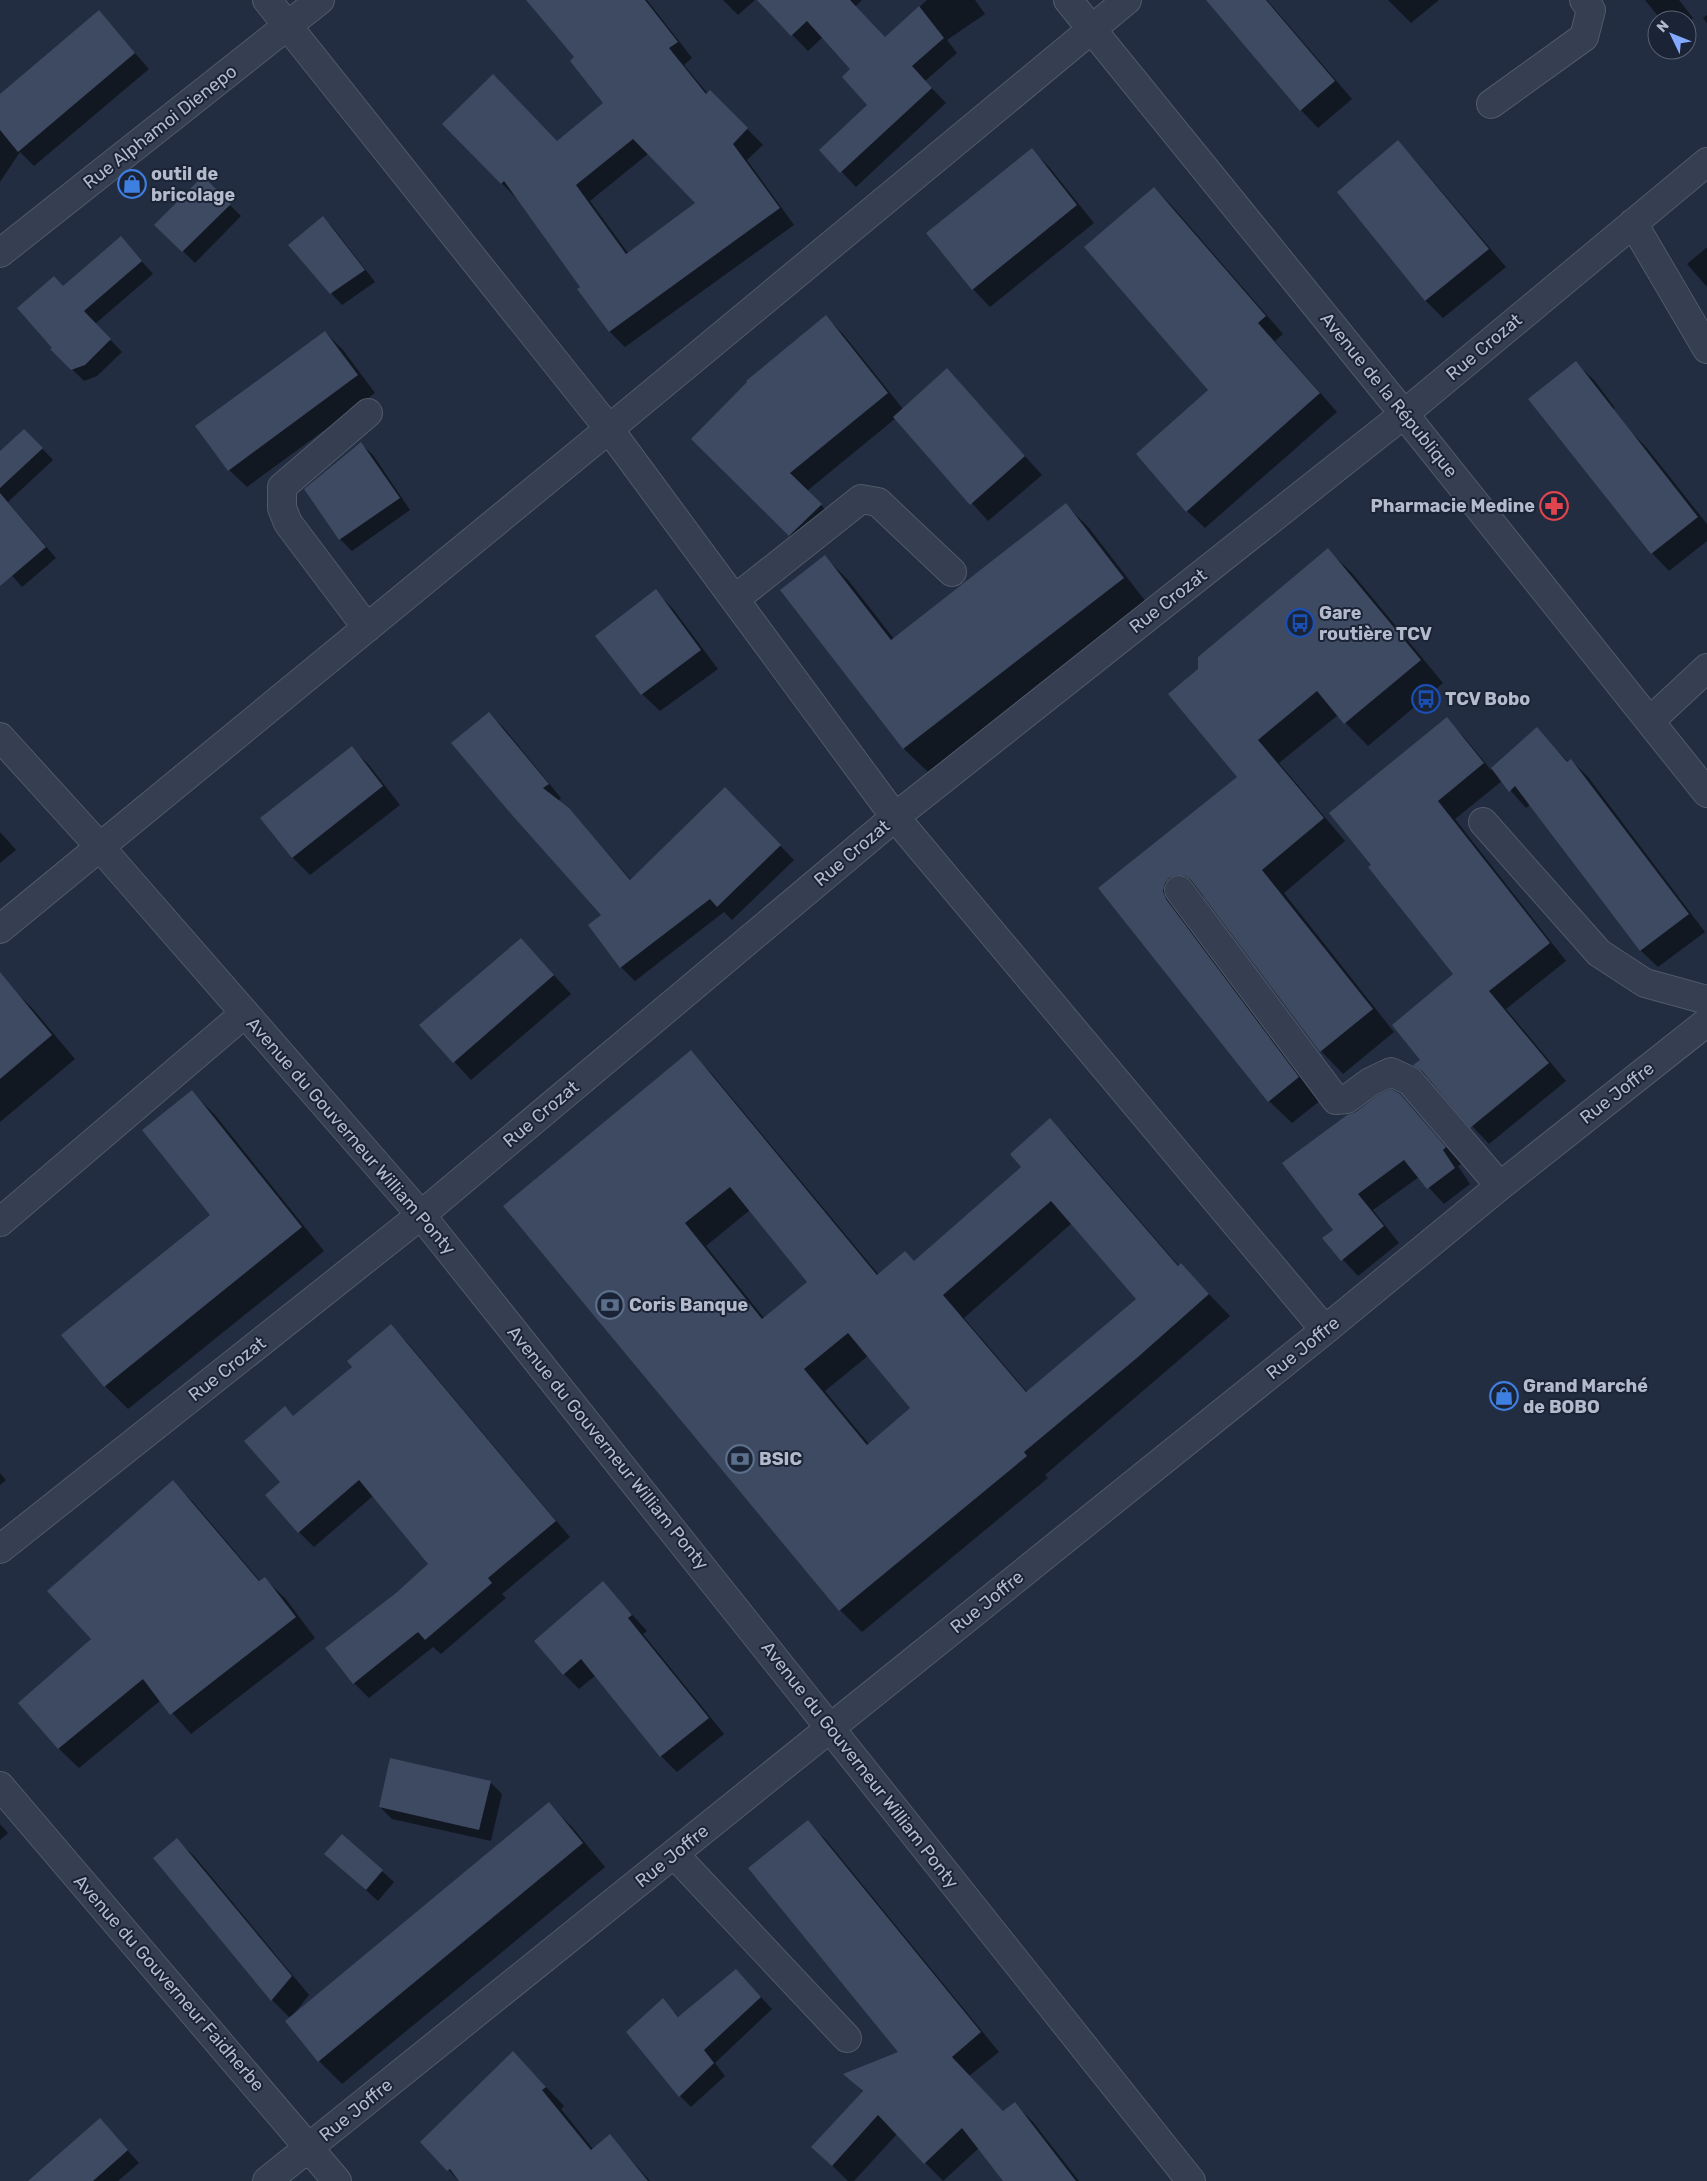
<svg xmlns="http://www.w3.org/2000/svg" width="1707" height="2181" viewBox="0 0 1707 2181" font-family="Rubik,sans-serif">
<rect width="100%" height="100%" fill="#222d41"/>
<path fill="#0007" fill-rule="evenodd" d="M 527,0 L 647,0 L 692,58 L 684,65 L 708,94 L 710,91 L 763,145 L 747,160 L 794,225 L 625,347 L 610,332 L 579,289 L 582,287 L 517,199 L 444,124 L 557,142 L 605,103 L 576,57 ZM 649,153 L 697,203 L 628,253 L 590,201 Z
M 723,0 L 755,0 L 738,15 Z
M 758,0 L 862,0 L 808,51 Z
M 927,0 L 975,0 L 985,14 L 947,40 L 957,53 L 925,81 L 946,103 L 856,187 L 821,150 L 869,105 L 851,69 Z
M 1221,0 L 1267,0 L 1352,99 L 1318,128 L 1301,110 Z
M 1388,0 L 1439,0 L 1411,23 Z
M 1645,0 L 1679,0 L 1693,18 L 1687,23 L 1687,20 L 1661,20 Z
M 99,12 L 149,69 L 34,166 L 20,152 L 0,182 L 0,95 Z
M 1707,15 L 1707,23 L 1703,18 Z
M 1398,142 L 1415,160 L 1506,267 L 1443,318 L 1426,301 L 1339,192 Z
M 1032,150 L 1049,167 L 1094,223 L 990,307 L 973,289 Z
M 203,178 L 241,216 L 195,263 L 156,225 Z
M 1154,188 L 1172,206 L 1283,334 L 1275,341 L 1337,412 L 1205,528 L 1187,511 L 1210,391 Z
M 323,217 L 334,229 L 375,282 L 342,305 L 331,293 Z
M 121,238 L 153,274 L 95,324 L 122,352 L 97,376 L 84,381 L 52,349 L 63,287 Z
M 1706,248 L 1707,248 L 1707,287 L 1687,264 Z
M 826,317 L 843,334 L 903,409 L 947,370 L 1042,475 L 988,521 L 896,418 L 807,491 L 838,522 L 807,553 L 693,439 Z
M 325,332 L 343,350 L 375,393 L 247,487 L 229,470 Z
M 1576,363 L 1594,380 L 1615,408 L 1606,415 L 1628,429 L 1646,447 L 1707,524 L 1707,541 L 1669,571 L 1652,553 Z
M 35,441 L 53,460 L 8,502 L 56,558 L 22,587 L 0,562 L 0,453 Z
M 361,444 L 373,455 L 410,510 L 352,551 L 340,539 Z
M 1066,505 L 1089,528 L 1146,602 L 928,772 L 904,749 L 781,590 L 825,557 L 848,580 L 894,639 Z
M 1328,550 L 1351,572 L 1443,683 L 1368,746 L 1338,715 L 1279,763 L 1345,841 L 1284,893 L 1394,1032 L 1343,1074 L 1321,1051 L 1206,897 L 1201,896 L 1321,1100 L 1292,1123 L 1269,1101 L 1100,888 L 1239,777 L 1199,669 Z
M 656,591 L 673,609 L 718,669 L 660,711 L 642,694 Z
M 489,714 L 503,727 L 561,798 L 558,801 L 582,824 L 631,880 L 725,789 L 794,860 L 732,920 L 724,912 L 635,981 L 621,967 L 603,915 Z
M 1447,719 L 1464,737 L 1491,770 L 1537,729 L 1568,762 L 1571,760 L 1588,777 L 1705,932 L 1658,967 L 1641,951 L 1531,804 L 1526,808 L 1502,781 L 1455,819 L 1566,961 L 1506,1009 L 1566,1081 L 1489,1144 L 1415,1065 L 1422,1060 L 1455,974 L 1370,868 Z
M 352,748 L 369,765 L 400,805 L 310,875 L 292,857 Z
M 0,832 L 16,850 L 0,863 Z
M 521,939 L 571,994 L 471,1080 L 421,1025 Z
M 9,985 L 32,1008 L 75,1059 L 0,1122 L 0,992 Z
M 690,1052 L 712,1074 L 879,1275 L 915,1262 L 1023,1167 L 1050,1120 L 1072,1142 L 1179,1266 L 1181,1265 L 1230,1316 L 1045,1475 L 1048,1478 L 862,1632 L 840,1610 L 505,1206 ZM 750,1210 L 809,1282 L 764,1318 L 706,1246 ZM 1072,1223 L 1138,1300 L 1028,1393 L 964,1318 ZM 869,1355 L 912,1408 L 869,1444 L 825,1391 Z
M 192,1092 L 215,1115 L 324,1251 L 128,1409 L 105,1386 L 63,1335 L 211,1215 Z
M 1400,1095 L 1461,1164 L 1458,1166 L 1470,1184 L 1444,1204 L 1419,1177 L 1373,1210 L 1399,1243 L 1358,1276 L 1324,1239 L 1334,1230 L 1357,1113 Z
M 391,1326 L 406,1341 L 570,1537 L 502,1594 L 506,1598 L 441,1654 L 433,1647 L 369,1698 L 354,1683 L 397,1594 L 430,1564 L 373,1496 L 314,1547 L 299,1532 L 282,1482 L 294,1417 L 354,1367 Z
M 0,1473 L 6,1480 L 0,1485 Z
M 173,1482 L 193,1502 L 261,1582 L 265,1579 L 285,1598 L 315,1638 L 191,1734 L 161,1700 L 79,1768 L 59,1749 L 93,1639 Z
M 603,1583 L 647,1631 L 643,1634 L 724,1734 L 677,1772 L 661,1756 L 596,1675 L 579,1689 L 564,1674 Z
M 490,1782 L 502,1794 L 491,1841 L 392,1819 L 380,1807 Z
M 549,1804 L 572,1827 L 605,1867 L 342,2084 L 319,2061 L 290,2018 L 272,2000 L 154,1859 L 177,1840 L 195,1857 L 309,1995 L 293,2015 Z
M 808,1822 L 826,1840 L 999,2052 L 969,2076 L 1004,2112 L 1015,2104 L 1033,2122 L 1079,2181 L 1004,2181 L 979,2148 L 943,2181 L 897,2134 L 854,2181 L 848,2181 L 813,2147 L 863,2092 L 846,2074 L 900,2053 Z
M 0,1824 L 8,1833 L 0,1840 Z
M 343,1836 L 394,1882 L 378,1901 L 326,1854 Z
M 736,1970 L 772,2009 L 715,2063 L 725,2076 L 691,2107 L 680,2096 L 663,2000 L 679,2017 Z
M 532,2072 L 564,2106 L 561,2109 L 593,2149 L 610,2136 L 650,2181 L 459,2181 L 422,2142 Z
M 111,2132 L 139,2163 L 118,2181 L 30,2181 Z"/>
<path fill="#3e4962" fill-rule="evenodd" d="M 526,0 L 645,0 L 678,42 L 669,48 L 706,94 L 710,90 L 748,128 L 733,144 L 780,208 L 609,332 L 577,289 L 580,287 L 504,181 L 501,184 L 442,124 L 493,74 L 557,141 L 603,103 L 570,61 L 574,57 ZM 633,139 L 695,203 L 626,254 L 576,185 Z
M 757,0 L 850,0 L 885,37 L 919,6 L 944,38 L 912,66 L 932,88 L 840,173 L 819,150 L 867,105 L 842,77 L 850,69 L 807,21 L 791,36 Z
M 1206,0 L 1266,0 L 1335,81 L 1300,111 Z
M 99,10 L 135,53 L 18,152 L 0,130 L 0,94 Z
M 1398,140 L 1489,249 L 1425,301 L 1337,192 Z
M 1032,148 L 1077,205 L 972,290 L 926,233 Z
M 203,176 L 231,204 L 182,252 L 154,225 Z
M 1154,187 L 1266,316 L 1258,323 L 1320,393 L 1186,512 L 1136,454 L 1208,390 L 1084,247 Z
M 323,216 L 365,270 L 330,294 L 288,245 Z
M 121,236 L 142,261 L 84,311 L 111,339 L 85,365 L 71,370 L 50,349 L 52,348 L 17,308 L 54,276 L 63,286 Z
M 826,315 L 888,393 L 790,473 L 822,504 L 789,536 L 691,439 L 747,382 L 746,381 Z
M 325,331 L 358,375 L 228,471 L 195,426 Z
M 1576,361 L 1698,517 L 1651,554 L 1528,399 Z
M 947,368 L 1025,456 L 970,505 L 893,417 Z
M 24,429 L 43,448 L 0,488 L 0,451 Z
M 361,442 L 400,498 L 339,540 L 304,489 Z
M 0,493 L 46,547 L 0,586 Z
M 1066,503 L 1124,578 L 903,749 L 780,590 L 825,555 L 891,640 Z
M 1328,548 L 1421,660 L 1344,724 L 1317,691 L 1258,740 L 1324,818 L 1262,870 L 1373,1009 L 1320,1052 L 1191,880 L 1185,876 L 1177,875 L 1169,878 L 1165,883 L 1163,891 L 1166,899 L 1299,1077 L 1268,1102 L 1098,888 L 1237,777 L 1168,694 L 1198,669 L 1198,657 Z
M 656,589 L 701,650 L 641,695 L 595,636 Z
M 489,712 L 549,784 L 543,788 L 569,808 L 630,880 L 725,787 L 781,845 L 717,907 L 710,899 L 620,968 L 588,925 L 601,915 L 512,815 L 451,743 Z
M 1447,717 L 1484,763 L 1438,801 L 1550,943 L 1489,991 L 1549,1063 L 1470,1128 L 1422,1071 L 1413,1065 L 1420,1060 L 1392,1025 L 1453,974 L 1368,867 L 1371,865 L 1329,813 Z
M 1537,727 L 1567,762 L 1571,759 L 1689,914 L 1640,951 L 1515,786 L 1509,792 L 1491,768 Z
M 352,746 L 383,786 L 292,858 L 260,818 Z
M 521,938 L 554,975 L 453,1063 L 419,1025 Z
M 0,972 L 52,1035 L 0,1079 Z
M 691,1050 L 877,1275 L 905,1251 L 914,1261 L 1021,1167 L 1010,1154 L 1050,1118 L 1178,1266 L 1181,1263 L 1209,1294 L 1138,1357 L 1024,1452 L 1027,1456 L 839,1611 L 503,1206 ZM 730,1187 L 807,1282 L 762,1319 L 685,1223 ZM 1051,1201 L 1136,1299 L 1026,1392 L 943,1295 ZM 848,1333 L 910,1408 L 867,1445 L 804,1369 Z
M 1391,1089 L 1400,1094 L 1446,1147 L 1443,1150 L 1455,1168 L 1427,1189 L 1404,1160 L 1358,1194 L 1384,1226 L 1341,1261 L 1322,1238 L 1333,1230 L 1282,1163 L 1347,1115 L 1356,1112 L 1378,1095 Z
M 192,1090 L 302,1227 L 104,1387 L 61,1335 L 210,1215 L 142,1130 Z
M 391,1324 L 556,1521 L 488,1578 L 492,1583 L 425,1640 L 418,1632 L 353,1684 L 325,1648 L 396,1593 L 428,1564 L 359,1480 L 298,1533 L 265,1495 L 280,1482 L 244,1441 L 285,1406 L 293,1416 L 352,1367 L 347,1361 Z
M 173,1480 L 259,1581 L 265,1577 L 296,1617 L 170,1715 L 143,1679 L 58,1749 L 18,1703 L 91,1639 L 47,1591 Z
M 603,1581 L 632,1615 L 628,1618 L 709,1718 L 660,1757 L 581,1659 L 563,1675 L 534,1641 Z
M 390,1758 L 491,1781 L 479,1830 L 379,1807 Z
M 549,1802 L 583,1843 L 318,2062 L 285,2021 Z
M 808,1820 L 981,2032 L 952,2057 L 1003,2111 L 1015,2102 L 1076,2181 L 1003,2181 L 962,2128 L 924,2164 L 878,2115 L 832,2166 L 811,2147 L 863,2091 L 843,2074 L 898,2052 L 748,1868 Z
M 342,1834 L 383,1870 L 366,1890 L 324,1854 Z
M 177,1838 L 292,1976 L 271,2001 L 153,1858 Z
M 736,1969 L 761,1997 L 704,2050 L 714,2063 L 679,2097 L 626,2032 L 663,1998 L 678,2017 Z
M 513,2051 L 546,2087 L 542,2090 L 591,2150 L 610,2134 L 648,2181 L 459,2181 L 450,2169 L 447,2171 L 420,2142 Z
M 100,2118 L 128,2150 L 93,2181 L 28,2181 Z"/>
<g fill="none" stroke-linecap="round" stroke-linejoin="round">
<defs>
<path id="minor" d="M 267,0 L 609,429 L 895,817 L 1325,1330
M 1068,0 L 1404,414 L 1707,793
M 1491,104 L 1584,37 L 1591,10 L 1584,0
M 1633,223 L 1707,349
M 0,253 L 320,0
M 735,599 L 861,499 L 878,502 L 952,572
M 367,628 L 288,523 L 282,508 L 282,487 L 368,413
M 1650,721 L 1707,668
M 0,737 L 100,847 L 421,1215 L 1191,2181
M 1483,822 L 1599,953 L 1645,983 L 1707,1000
M 1179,890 L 1336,1100 L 1347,1099 L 1370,1082 L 1391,1072 L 1410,1081 L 1500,1186
M 0,929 L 609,429 L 1127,0
M 0,1222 L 245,1013
M 0,1549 L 421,1215 L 895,817 L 1404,414 L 1707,162
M 0,1786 L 337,2181
M 674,1854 L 847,2038
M 267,2181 L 1325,1330 L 1500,1186 L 1707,1022"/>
</defs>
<use href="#minor" stroke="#515a6b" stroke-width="30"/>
<use href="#minor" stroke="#363f51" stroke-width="28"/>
</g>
<defs>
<symbol id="shop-ring" viewBox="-11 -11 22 22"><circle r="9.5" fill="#1b2436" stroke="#3f7fe0" stroke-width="1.5"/><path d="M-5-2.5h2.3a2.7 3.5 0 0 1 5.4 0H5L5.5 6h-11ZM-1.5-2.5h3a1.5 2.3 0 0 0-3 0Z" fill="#3f7fe0"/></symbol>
<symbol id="pharmacy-ring" viewBox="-11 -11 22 22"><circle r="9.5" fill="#1b2436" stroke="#e0444e" stroke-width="1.5"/><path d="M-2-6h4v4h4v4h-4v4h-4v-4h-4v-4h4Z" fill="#e0444e"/></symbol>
<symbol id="bus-ring" viewBox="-11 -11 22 22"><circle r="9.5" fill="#1b2436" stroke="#1a4fb4" stroke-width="1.5"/><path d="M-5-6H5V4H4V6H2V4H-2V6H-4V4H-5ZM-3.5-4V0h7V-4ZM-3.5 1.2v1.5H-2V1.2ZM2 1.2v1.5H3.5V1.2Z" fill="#1a4fb4"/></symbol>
<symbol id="bank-ring" viewBox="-11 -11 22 22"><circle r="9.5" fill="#1b2436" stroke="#5c6f8a" stroke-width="1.5"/><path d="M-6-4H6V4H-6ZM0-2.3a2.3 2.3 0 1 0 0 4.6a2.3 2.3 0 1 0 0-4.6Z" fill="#5c6f8a"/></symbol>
</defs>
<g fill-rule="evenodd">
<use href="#shop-ring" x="116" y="168" width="32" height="32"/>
<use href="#pharmacy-ring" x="1538" y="490" width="32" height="32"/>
<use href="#bus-ring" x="1284" y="607" width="32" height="32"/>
<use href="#bus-ring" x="1410" y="683" width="32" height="32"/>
<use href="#bank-ring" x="594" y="1289" width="32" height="32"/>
<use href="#shop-ring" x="1488" y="1380" width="32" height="32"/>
<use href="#bank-ring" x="724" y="1443" width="32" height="32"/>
</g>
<g text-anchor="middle" stroke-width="4" stroke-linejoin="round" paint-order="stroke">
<g font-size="18" fill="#b3bacb" stroke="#1b2436">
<text transform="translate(160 127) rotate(-38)" y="6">Rue Alphamoi Dienepo</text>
<text transform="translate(1484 347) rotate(-40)" y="6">Rue Crozat</text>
<text transform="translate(1389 395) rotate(51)" y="6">Avenue de la République</text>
<text transform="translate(1168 601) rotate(-38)" y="6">Rue Crozat</text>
<text transform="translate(852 853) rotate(-40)" y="6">Rue Crozat</text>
<text transform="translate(1617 1093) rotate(-38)" y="6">Rue Joffre</text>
<text transform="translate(541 1114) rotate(-40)" y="6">Rue Crozat</text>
<text transform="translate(351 1136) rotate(49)" y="6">Avenue du Gouverneur William Ponty</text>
<text transform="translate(1303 1348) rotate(-39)" y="6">Rue Joffre</text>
<text transform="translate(227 1369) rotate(-38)" y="6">Rue Crozat</text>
<text transform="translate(608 1448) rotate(51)" y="6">Avenue du Gouverneur William Ponty</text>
<text transform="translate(987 1602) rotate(-39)" y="6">Rue Joffre</text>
<text transform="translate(860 1765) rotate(52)" y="6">Avenue du Gouverneur William Ponty</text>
<text transform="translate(672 1856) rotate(-39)" y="6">Rue Joffre</text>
<text transform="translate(169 1983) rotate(49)" y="6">Avenue du Gouverneur Faidherbe</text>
<text transform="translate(356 2110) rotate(-39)" y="6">Rue Joffre</text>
</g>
<g font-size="18" font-weight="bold" fill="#b3bacb" stroke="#1b2436" text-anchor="start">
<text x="151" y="180">outil de<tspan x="151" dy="21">bricolage</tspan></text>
<text x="1535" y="512" text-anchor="end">Pharmacie Medine</text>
<text x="1319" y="619">Gare<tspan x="1319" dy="21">routière TCV</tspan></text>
<text x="1445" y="705">TCV Bobo</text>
<text x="629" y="1311">Coris Banque</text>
<text x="1523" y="1392">Grand Marché<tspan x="1523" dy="21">de BOBO</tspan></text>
<text x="759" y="1465">BSIC</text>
</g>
</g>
<g transform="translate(1672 35) rotate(313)"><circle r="24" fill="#1b2436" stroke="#586072"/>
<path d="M0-4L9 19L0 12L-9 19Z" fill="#84aaff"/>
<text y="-8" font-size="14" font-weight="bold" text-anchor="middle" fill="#b3bacb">N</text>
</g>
</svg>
